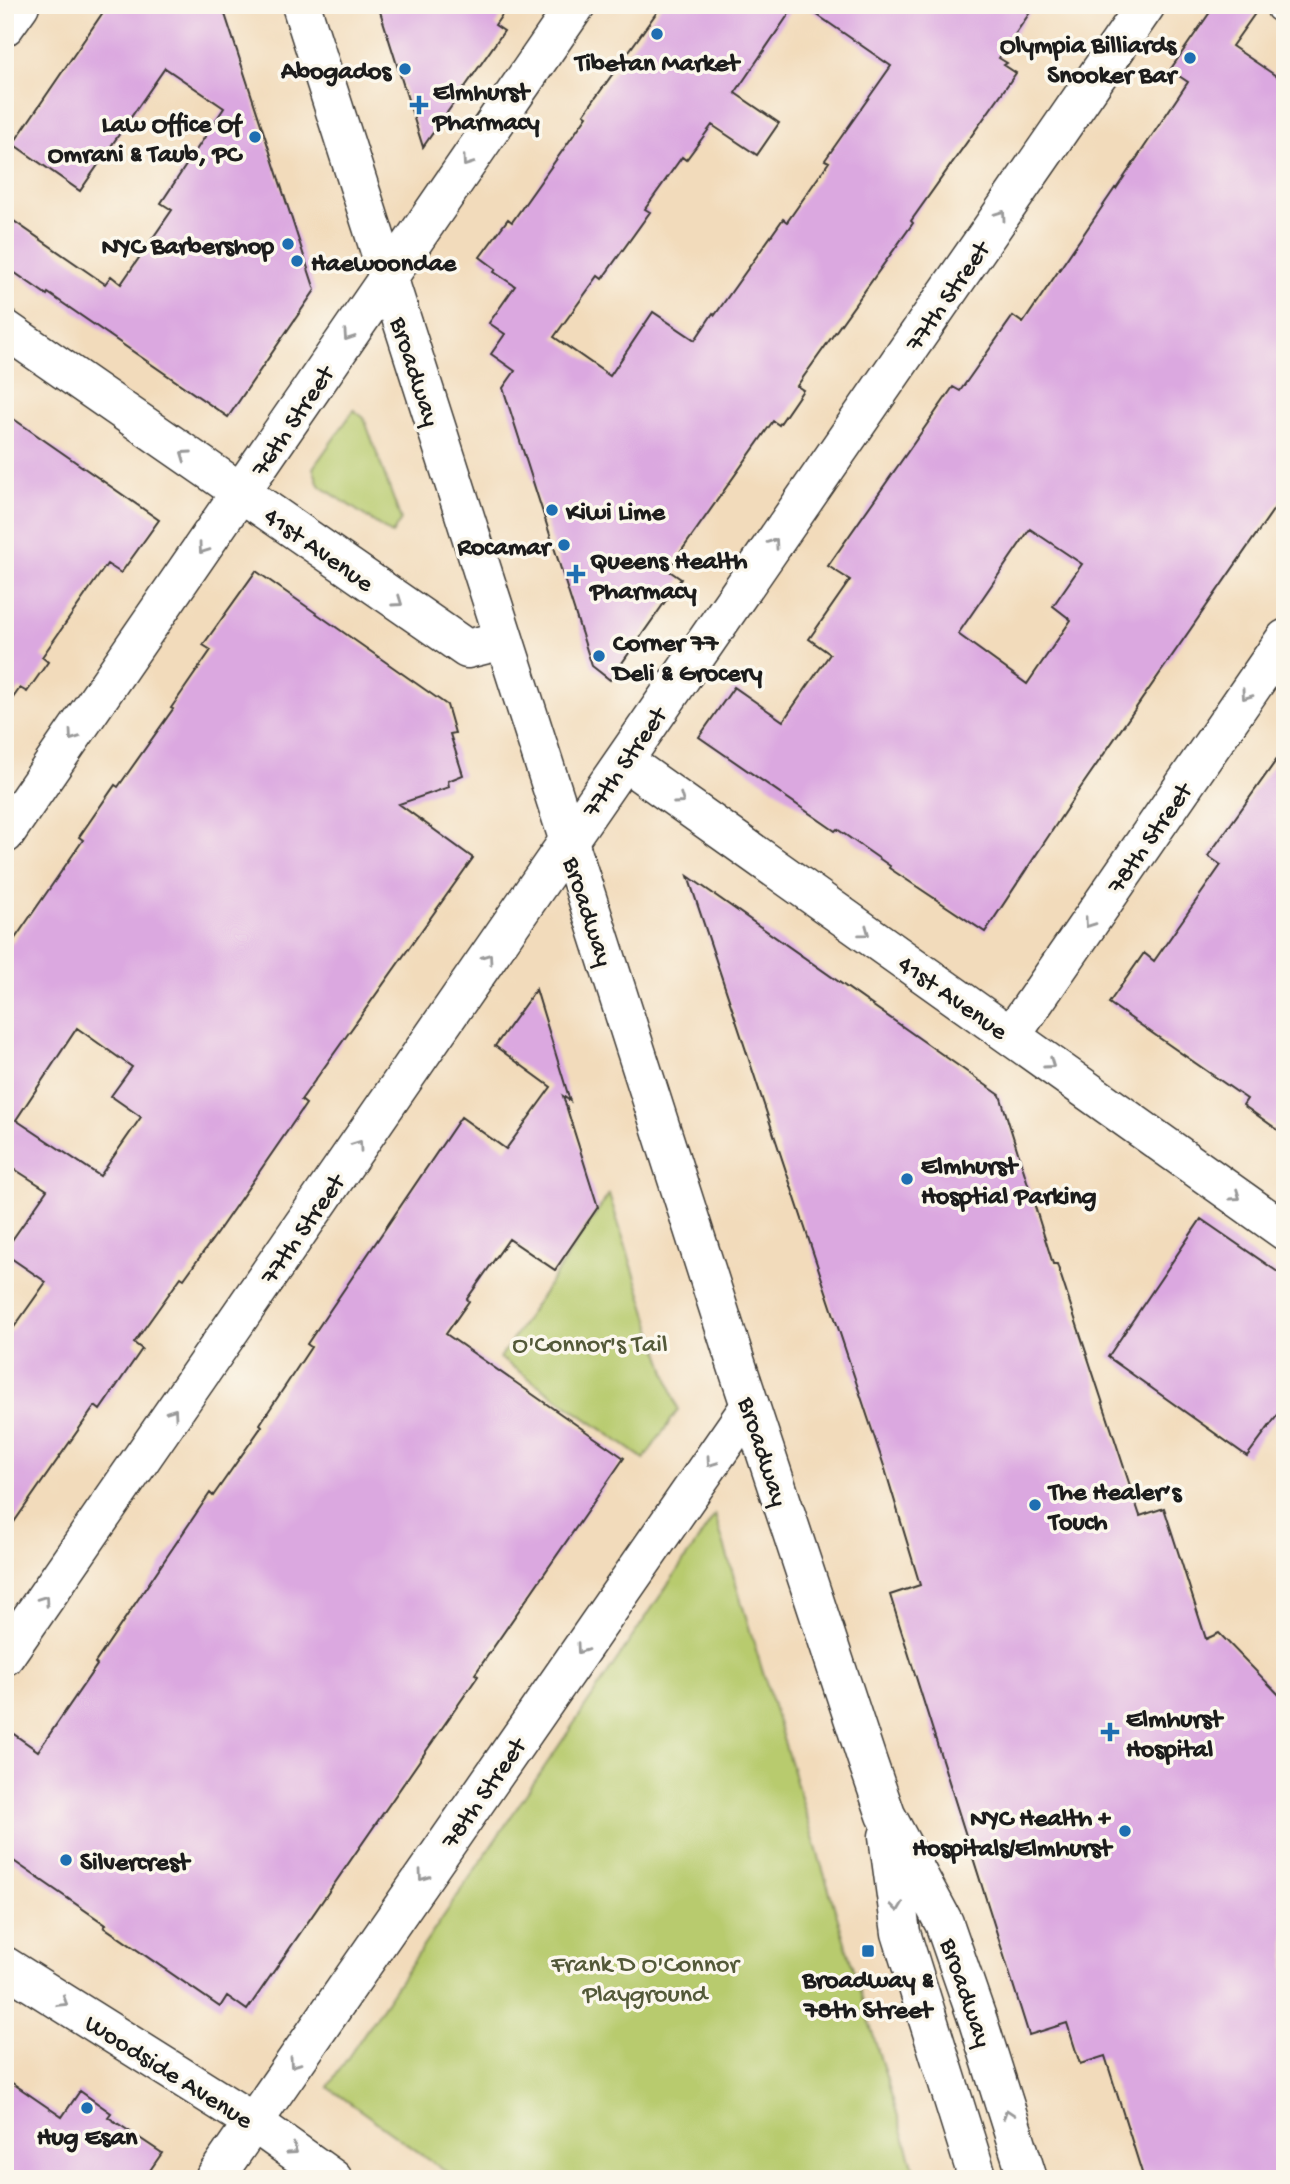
<svg xmlns="http://www.w3.org/2000/svg" width="1290" height="2184" viewBox="0 0 1290 2184" font-family="'Gochi Hand',sans-serif">
<rect width="100%" height="100%" fill="#fbf7ec"/>
<filter id="ink" filterUnits="userSpaceOnUse"><feTurbulence type="fractalNoise" baseFrequency=".0143" numOctaves="2"/><feDisplacementMap in="SourceGraphic" scale="14" xChannelSelector="R" yChannelSelector="G"/><feConvolveMatrix kernelMatrix="1 2 1 2 8 2 1 2 1" color-interpolation-filters="sRGB"/></filter>
<filter id="wash" filterUnits="userSpaceOnUse"><feTurbulence type="fractalNoise" baseFrequency=".00686" numOctaves="4" result="noise"/><feDisplacementMap in="SourceGraphic" scale="28" xChannelSelector="R" yChannelSelector="G"/><feGaussianBlur stdDeviation="1.57" result="paint"/><feColorMatrix in="noise" values="0 0 0 0 0 0 0 0 0 0 0 0 0 0 0 0 0 1.4 0 .05"/><feComposite in="paint" operator="in"/></filter>
<g filter="url(#wash)">
<rect width="100%" height="100%" fill="#f2dbbb"/>
<path fill="#b8cb6e" stroke="#6a7445" stroke-width="2" d="M 354,410 L 364,418 L 401,520 L 392,534 L 319,485 L 313,468 Z
M 609,1194 L 678,1410 L 644,1459 L 500,1358 Z
M 715,1515 L 917,2179 L 456,2179 L 328,2087 Z"/>
<g id="blocks">
<path fill="#dba8e0" fill-rule="evenodd" d="M 108,5 L 222,5 L 315,290 L 228,417 L 48,293 L 47,295 L 5,266 L 5,215 L 105,284 L 111,276 L 121,284 L 172,210 L 161,203 L 224,108 L 165,68 L 80,191 L 13,144 Z
M 378,5 L 509,5 L 495,25 L 504,31 L 423,147 Z
M 662,5 L 795,5 L 735,93 L 779,123 L 757,155 L 712,125 L 686,160 L 682,157 L 645,209 L 650,212 L 602,279 L 598,276 L 554,337 L 610,376 L 653,312 L 695,340 L 713,313 L 715,315 L 783,219 L 787,222 L 829,162 L 825,160 L 891,66 L 803,5 L 1035,5 L 999,58 L 1007,63 L 1004,65 L 1016,73 L 911,221 L 913,223 L 797,386 L 803,390 L 779,425 L 773,421 L 668,570 L 681,579 L 610,680 L 592,666 L 503,388 L 515,371 L 491,354 L 505,334 L 489,323 L 515,286 L 494,272 L 496,269 L 480,257 L 508,219 L 512,222 L 587,116 L 584,114 Z
M 1215,5 L 1261,5 L 1232,46 L 1285,82 L 1285,493 L 1079,790 L 985,932 L 889,868 L 890,866 L 837,829 L 835,831 L 699,737 L 734,687 L 783,721 L 830,654 L 809,639 L 850,580 L 828,566 L 953,387 L 960,391 L 1013,316 L 1023,323 L 1115,188 L 1116,189 L 1188,82 L 1170,70 ZM 1030,529 L 1082,564 L 1053,606 L 1071,620 L 1027,684 L 958,634 Z
M 5,413 L 159,520 L 121,573 L 107,564 L 42,657 L 48,662 L 27,692 L 20,688 L 5,709 Z
M 256,571 L 447,705 L 455,733 L 450,734 L 463,775 L 448,781 L 449,787 L 399,804 L 473,858 L 301,1100 L 306,1104 L 217,1233 L 184,1279 L 181,1277 L 134,1343 L 142,1349 L 100,1410 L 95,1406 L 5,1535 L 5,1340 L 46,1282 L 5,1254 L 5,1250 L 47,1190 L 5,1163 L 5,953 L 83,840 L 79,837 L 115,785 L 118,787 L 173,709 L 171,708 L 211,650 L 203,645 ZM 77,1028 L 132,1067 L 111,1096 L 141,1117 L 100,1176 L 16,1120 Z
M 1285,748 L 1285,1135 L 1243,1105 L 1247,1099 L 1109,1003 L 1144,953 L 1154,961 L 1221,865 L 1208,856 Z
M 688,876 L 1000,1095 L 1053,1264 L 1057,1264 L 1140,1516 L 1164,1508 L 1206,1639 L 1219,1633 L 1285,1701 L 1285,2179 L 1144,2179 L 1105,2056 L 1080,2064 L 1067,2023 L 1029,2035 L 890,1595 L 920,1585 L 885,1469 Z
M 536,989 L 570,1101 L 563,1096 L 598,1207 L 555,1270 L 509,1239 L 467,1299 L 469,1301 L 446,1334 L 624,1458 L 475,1674 L 478,1676 L 247,2010 L 227,1996 L 220,2007 L 104,1927 L 106,1925 L 5,1855 L 5,1728 L 38,1751 L 97,1665 L 95,1663 L 210,1493 L 213,1496 L 262,1426 L 260,1424 L 311,1347 L 307,1344 L 461,1117 L 506,1149 L 551,1087 L 495,1046 Z
M 1201,1219 L 1285,1277 L 1285,1405 L 1247,1456 L 1108,1357 Z
M 5,2078 L 62,2117 L 80,2091 L 111,2113 L 108,2117 L 162,2153 L 144,2179 L 5,2179 Z"/>
</g>
</g>
<g filter="url(#ink)">
<use href="#blocks" fill-opacity="0" stroke="#3c3934" stroke-width="2"/>
<g fill="none" stroke-linecap="round" stroke-linejoin="round">
<defs>
<path id="service" d="M 1277,11 L 1285,16"/>
<path id="minor" d="M 5,26 L 20,5
M 5,329 L 467,649 L 503,640
M 624,761 L 1285,1231
M 5,834 L 576,5
M 1011,1036 L 1285,639
M 5,1656 L 1146,5
M 214,2179 L 750,1406"/>
<path id="tertiary" d="M 5,1966 L 253,2122 L 333,2179"/>
<path id="secondary" d="M 301,5 L 736,1363 L 868,1763 L 886,1815 L 944,1923 L 978,2021 L 1028,2179
M 888,1836 L 901,1933 L 978,2179"/>
</defs>
<use href="#service" stroke="#3c3934" stroke-width="22"/>
<use href="#minor" stroke="#3c3934" stroke-width="41"/>
<use href="#tertiary" stroke="#3c3934" stroke-width="41"/>
<use href="#secondary" stroke="#3c3934" stroke-width="41"/>
<use href="#service" stroke="#fff" stroke-width="19"/>
<use href="#minor" stroke="#fff" stroke-width="38"/>
<use href="#tertiary" stroke="#fff" stroke-width="38"/>
<use href="#secondary" stroke="#fff" stroke-width="38"/>
</g>
<defs><path id="oneway-chevron" d="M-2-3.5L2.5 0L-2 3.5" fill="none" stroke-width="1.6" stroke-linecap="round" stroke-linejoin="round" transform="scale(1.75)"/></defs>
<g stroke="#999">
<use href="#oneway-chevron" transform="translate(467 162) rotate(125)"/>
<use href="#oneway-chevron" transform="translate(1001 215) rotate(-55)"/>
<use href="#oneway-chevron" transform="translate(348 336) rotate(124)"/>
<use href="#oneway-chevron" transform="translate(185 455) rotate(-145)"/>
<use href="#oneway-chevron" transform="translate(774 543) rotate(-55)"/>
<use href="#oneway-chevron" transform="translate(203 549) rotate(125)"/>
<use href="#oneway-chevron" transform="translate(398 602) rotate(35)"/>
<use href="#oneway-chevron" transform="translate(1246 695) rotate(125)"/>
<use href="#oneway-chevron" transform="translate(73 736) rotate(125)"/>
<use href="#oneway-chevron" transform="translate(680 800) rotate(35)"/>
<use href="#oneway-chevron" transform="translate(1089 923) rotate(125)"/>
<use href="#oneway-chevron" transform="translate(865 932) rotate(36)"/>
<use href="#oneway-chevron" transform="translate(488 958) rotate(-55)"/>
<use href="#oneway-chevron" transform="translate(1050 1064) rotate(35)"/>
<use href="#oneway-chevron" transform="translate(358 1145) rotate(-55)"/>
<use href="#oneway-chevron" transform="translate(1236 1196) rotate(35)"/>
<use href="#oneway-chevron" transform="translate(173 1413) rotate(-55)"/>
<use href="#oneway-chevron" transform="translate(711 1462) rotate(125)"/>
<use href="#oneway-chevron" transform="translate(44 1600) rotate(-55)"/>
<use href="#oneway-chevron" transform="translate(581 1649) rotate(125)"/>
<use href="#oneway-chevron" transform="translate(423 1876) rotate(125)"/>
<use href="#oneway-chevron" transform="translate(897 1907) rotate(83)"/>
<use href="#oneway-chevron" transform="translate(63 2002) rotate(32)"/>
<use href="#oneway-chevron" transform="translate(294 2063) rotate(125)"/>
<use href="#oneway-chevron" transform="translate(1008 2114) rotate(-108)"/>
<use href="#oneway-chevron" transform="translate(293 2150) rotate(35)"/>
</g>
</g>
<g fill="#1f6fb2" stroke="#fbf7ec" stroke-width="2.5">
<circle cx="657" cy="34" r="7"/>
<circle cx="1190" cy="58" r="7"/>
<circle cx="405" cy="69" r="7"/>
<path d="M415.5 94.5h7v7h7v7h-7v7h-7v-7h-7v-7h7z"/>
<circle cx="255" cy="137" r="7"/>
<circle cx="288" cy="244" r="7"/>
<circle cx="297" cy="261" r="7"/>
<circle cx="552" cy="510" r="7"/>
<circle cx="564" cy="545" r="7"/>
<path d="M572.5 563.5h7v7h7v7h-7v7h-7v-7h-7v-7h7z"/>
<circle cx="599" cy="656" r="7"/>
<circle cx="907" cy="1179" r="7"/>
<circle cx="1035" cy="1505" r="7"/>
<path d="M1106.5 1721.5h7v7h7v7h-7v7h-7v-7h-7v-7h7z"/>
<circle cx="1125" cy="1831" r="7"/>
<circle cx="66" cy="1860" r="7"/>
<rect x="861" y="1944" width="14" height="14" rx="3.5"/>
<circle cx="87" cy="2108" r="7"/>
</g>
<g text-anchor="middle" stroke-width="7" stroke-linejoin="round" paint-order="stroke">
<g font-size="26" font-weight="bold" fill="#1c1c1c" stroke="#fbf7ec" text-anchor="start">
<text x="1176" y="52" text-anchor="end">Olympia Billiards<tspan x="1176" dy="30">Snooker Bar</tspan></text>
<text x="657" y="70" text-anchor="middle">Tibetan Market</text>
<text x="391" y="78" text-anchor="end">Abogados</text>
<text x="433" y="99">Elmhurst<tspan x="433" dy="30">Pharmacy</tspan></text>
<text x="241" y="131" text-anchor="end">Law Office Of<tspan x="241" dy="30">Omrani &amp; Taub, PC</tspan></text>
<text x="274" y="253" text-anchor="end">NYC Barbershop</text>
<text x="311" y="270">Haewoondae</text>
<text x="566" y="519">Kiwi Lime</text>
<text x="550" y="554" text-anchor="end">Rocamar</text>
<text x="590" y="568">Queens Health<tspan x="590" dy="30">Pharmacy</tspan></text>
<text x="613" y="650">Corner 77<tspan x="613" dy="30">Deli &amp; Grocery</tspan></text>
<text x="921" y="1173">Elmhurst<tspan x="921" dy="30">Hosptial Parking</tspan></text>
<text x="1049" y="1499">The Healer’s<tspan x="1049" dy="30">Touch</tspan></text>
<text x="1126" y="1726">Elmhurst<tspan x="1126" dy="30">Hospital</tspan></text>
<text x="1111" y="1825" text-anchor="end">NYC Health +<tspan x="1111" dy="30">Hospitals/Elmhurst</tspan></text>
<text x="80" y="1869">Silvercrest</text>
<text x="868" y="1987" text-anchor="middle">Broadway &amp;<tspan x="868" dy="30">78th Street</tspan></text>
<text x="87" y="2144" text-anchor="middle">Hug Esan</text>
</g>
<g font-size="26" fill="#1c1c1c" stroke="#fbf7ec">
<text transform="translate(946 295) rotate(-55)" y="9">77th Street</text>
<text transform="translate(417 371) rotate(72)" y="9">Broadway</text>
<text transform="translate(291 420) rotate(-56)" y="9">76th Street</text>
<text transform="translate(320 548) rotate(35)" y="9">41st Avenue</text>
<text transform="translate(623 761) rotate(-55)" y="9">77th Street</text>
<text transform="translate(1148 837) rotate(-55)" y="9">78th Street</text>
<text transform="translate(590 911) rotate(72)" y="9">Broadway</text>
<text transform="translate(954 996) rotate(35)" y="9">41st Avenue</text>
<text transform="translate(301 1228) rotate(-55)" y="9">77th Street</text>
<text transform="translate(765 1451) rotate(72)" y="9">Broadway</text>
<text transform="translate(482 1792) rotate(-55)" y="9">78th Street</text>
<text transform="translate(968 1992) rotate(71)" y="9">Broadway</text>
<text transform="translate(170 2070) rotate(32)" y="9">Woodside Avenue</text>
</g>
<g font-size="26" fill="#535939" stroke="#fbf7ec">
<text x="590" y="1351">O'Connor's Tail</text>
<text x="645" y="1971">Frank D O'Connor<tspan x="645" dy="30">Playground</tspan></text>
</g>
</g>
<rect width="1290" height="2184" fill="none" stroke="#fbf7ec" stroke-width="28"/>
</svg>
